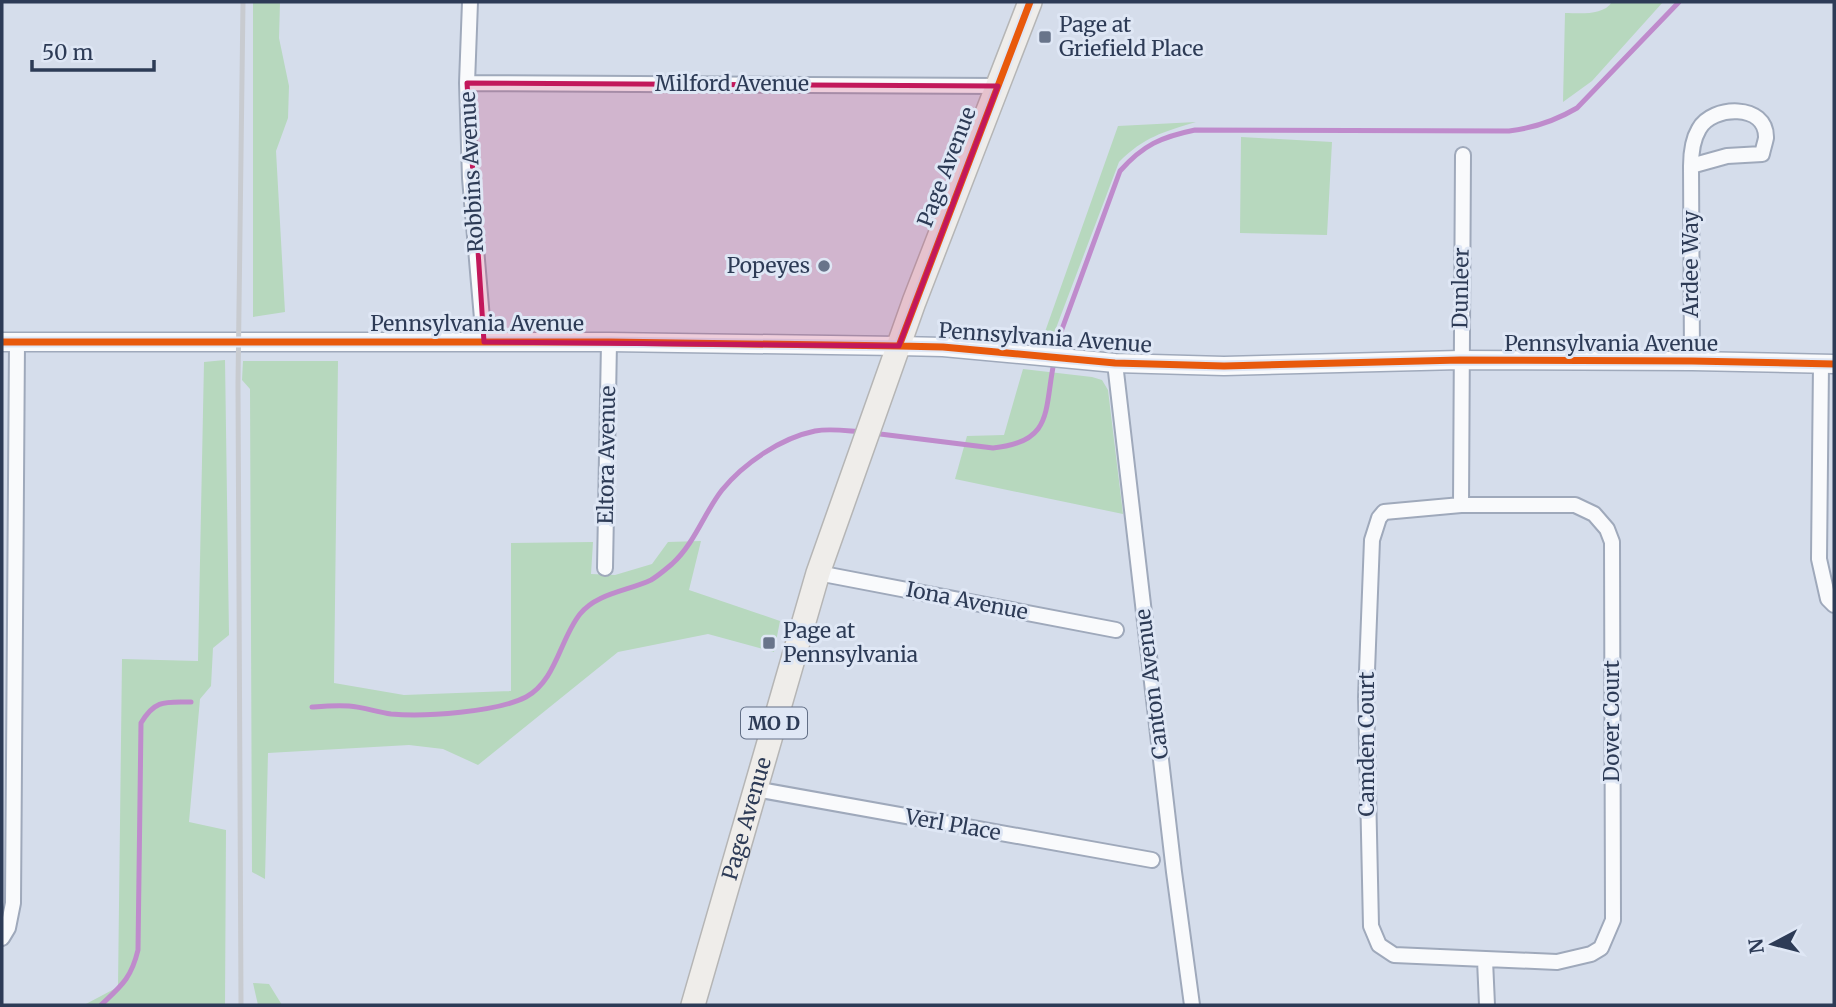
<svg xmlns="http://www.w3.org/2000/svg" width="1836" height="1007" viewBox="0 0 1836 1007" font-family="Merriweather,serif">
<rect width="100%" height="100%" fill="#d5ddeb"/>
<path fill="#b7d8be" d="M 253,2 L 280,2 L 279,38 L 289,86 L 288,118 L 276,151 L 285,312 L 253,317 Z
M 1612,2 L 1663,2 L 1592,81 L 1563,102 L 1565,13 C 1580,13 1603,16 1612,2 Z
M 1196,122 C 1163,132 1144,137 1119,162 L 1050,344 L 1041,343 L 1118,126 Z
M 1241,137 L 1332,142 L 1327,235 L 1240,233 Z
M 225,360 L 229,635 L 213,648 L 211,686 L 200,699 L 189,822 L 226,830 L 225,1005 L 84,1005 L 118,987 L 122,659 L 198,661 L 204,362 Z
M 243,361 L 338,361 L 334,683 L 404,695 L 511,691 L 511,543 L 593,542 L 591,574 L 615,575 L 652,564 L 668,542 L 701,541 L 689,590 L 780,621 L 774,652 L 708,634 L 618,652 L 478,765 L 443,749 L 409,745 L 268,753 L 265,879 L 252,872 L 250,389 L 242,380 Z
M 1023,369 L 1092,377 L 1102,380 L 1108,390 L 1123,514 L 955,479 L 967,436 L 1004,435 Z
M 253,983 L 269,984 L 282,1005 L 258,1005 Z"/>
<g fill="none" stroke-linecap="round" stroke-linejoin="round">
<path stroke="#bf8bcc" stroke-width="5" d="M 1055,353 L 1058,340 L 1120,171 C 1143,145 1161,137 1195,130 L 1509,131 C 1534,128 1555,121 1577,108 L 1679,2
M 872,433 L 993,448 C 1054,442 1044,410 1054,362
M 312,707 C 325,706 337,705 349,706 C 363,707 377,712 391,714 C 425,717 497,712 526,697 C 556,681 560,639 580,614 C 597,593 628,591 651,580 C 658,576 666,569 672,564 C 695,543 704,513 722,490 C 744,463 781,438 815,431 C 831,428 847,431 862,432
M 101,1005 C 121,986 131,979 138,950 L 141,723 C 155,699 166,702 191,702"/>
<defs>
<path id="minor" d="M 470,2 L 467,83 L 470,178 L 484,342
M 467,83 L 998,86
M 1691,166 L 1727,156 L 1762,154 C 1763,149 1765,143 1766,138 C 1767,103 1712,105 1699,129 C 1693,139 1691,155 1691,166 L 1692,361
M 1115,363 L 1174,872 L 1192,1005
M 1821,364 L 1819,559 L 1828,599 L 1834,605
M 1461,505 L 1575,505 L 1594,514 L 1607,529 L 1612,542 L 1613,920 L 1601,948 L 1591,954 L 1557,962 L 1394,955 L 1379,945 L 1371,926 L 1366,697 L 1372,540 L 1379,518 L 1384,512 Z
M 1461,505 L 1463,155
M 605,568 L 609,342
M 818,573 L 1116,630
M 755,789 L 1152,860
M 2,938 L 8,928 L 13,903 L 17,342
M 1485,960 L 1487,1005"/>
<path id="tertiary" d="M 2,342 L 609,342 L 899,346 L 943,347 L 1115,363 L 1224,366 L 1460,360 L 1692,361 L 1834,364"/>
<g id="primary">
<path id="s1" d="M 693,1005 L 818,573 L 914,302 L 1030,2"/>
</g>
</defs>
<use href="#minor" stroke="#9fa9bb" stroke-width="18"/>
<use href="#tertiary" stroke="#9fa9bb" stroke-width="21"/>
<use href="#primary" stroke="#b5b5b5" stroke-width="26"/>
<use href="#minor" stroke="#f9fafc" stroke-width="14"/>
<use href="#tertiary" stroke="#f9fafc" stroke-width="18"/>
<use href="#primary" stroke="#efedea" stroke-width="23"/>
<path stroke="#c8cbd0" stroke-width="5" d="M 241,1005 L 238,384 L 243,2"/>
<defs>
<path id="cycleway" d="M 2,342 L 609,342 L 899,346 L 943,347 L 1115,363 L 1224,366 L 1460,360 L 1692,361 L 1834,364
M 899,346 L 1030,2"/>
</defs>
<use href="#cycleway" stroke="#dfe7f5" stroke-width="11"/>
<use href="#cycleway" stroke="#e8590c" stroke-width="7"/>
</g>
<path fill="#c2185b" fill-opacity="0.2" stroke="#c2185b" stroke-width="5" stroke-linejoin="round" d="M 467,83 L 998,86 L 899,346 L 484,342 Z"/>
<g fill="#68748a" stroke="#dfe7f5" stroke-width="2.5">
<rect x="1038" y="30" width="14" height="14" rx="3.5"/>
<circle cx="824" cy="266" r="7"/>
<rect x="762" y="636" width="14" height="14" rx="3.5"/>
</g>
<g text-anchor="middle" stroke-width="6" stroke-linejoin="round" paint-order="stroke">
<rect fill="#dfe7f5" stroke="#626f86" stroke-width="2" x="741" y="707.5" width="66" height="31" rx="5"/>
<g font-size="19" font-weight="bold" fill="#2d3b56">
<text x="774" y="730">MO D</text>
</g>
<g font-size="21" fill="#2d3b56" stroke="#dfe7f5" text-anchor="start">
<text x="1059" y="32">Page at<tspan x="1059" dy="24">Griefield Place</tspan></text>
<text x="810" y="273" text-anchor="end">Popeyes</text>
<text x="783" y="638">Page at<tspan x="783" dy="24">Pennsylvania</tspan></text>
</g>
<g font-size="21" fill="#2d3b56" stroke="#dfe7f5">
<text x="732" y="91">Milford Avenue</text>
<text transform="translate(947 167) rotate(-69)" y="7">Page Avenue</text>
<text transform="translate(472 172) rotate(-93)" y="7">Robbins Avenue</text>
<text transform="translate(1691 264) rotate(-90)" y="7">Ardee Way</text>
<text transform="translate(1461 288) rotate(-89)" y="7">Dunleer</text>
<text x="477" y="331">Pennsylvania Avenue</text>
<text transform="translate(1045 338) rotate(4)" y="7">Pennsylvania Avenue</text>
<text x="1611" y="351">Pennsylvania Avenue</text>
<text transform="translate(607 455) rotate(-89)" y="7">Eltora Avenue</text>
<text transform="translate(967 601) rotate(11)" y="7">Iona Avenue</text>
<text transform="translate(1152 684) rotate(-97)" y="7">Canton Avenue</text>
<text transform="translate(1612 721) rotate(-90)" y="7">Dover Court</text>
<text transform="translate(1367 744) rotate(-90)" y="7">Camden Court</text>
<text dy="7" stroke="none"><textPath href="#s1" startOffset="194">Page Avenue</textPath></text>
<text transform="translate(953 825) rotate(10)" y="7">Verl Place</text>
</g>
</g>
<rect width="1836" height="1007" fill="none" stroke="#2d3b56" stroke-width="7"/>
<g transform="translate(1773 944) rotate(263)" stroke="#dfe7f5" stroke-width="5" paint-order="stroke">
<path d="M0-5L12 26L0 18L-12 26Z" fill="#2d3b56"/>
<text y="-10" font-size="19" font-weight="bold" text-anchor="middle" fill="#2d3b56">N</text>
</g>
<path d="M32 60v10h122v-10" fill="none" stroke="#2d3b56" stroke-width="3.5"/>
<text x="42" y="60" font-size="21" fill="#2d3b56" stroke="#dfe7f5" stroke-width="5" paint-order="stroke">50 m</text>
</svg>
